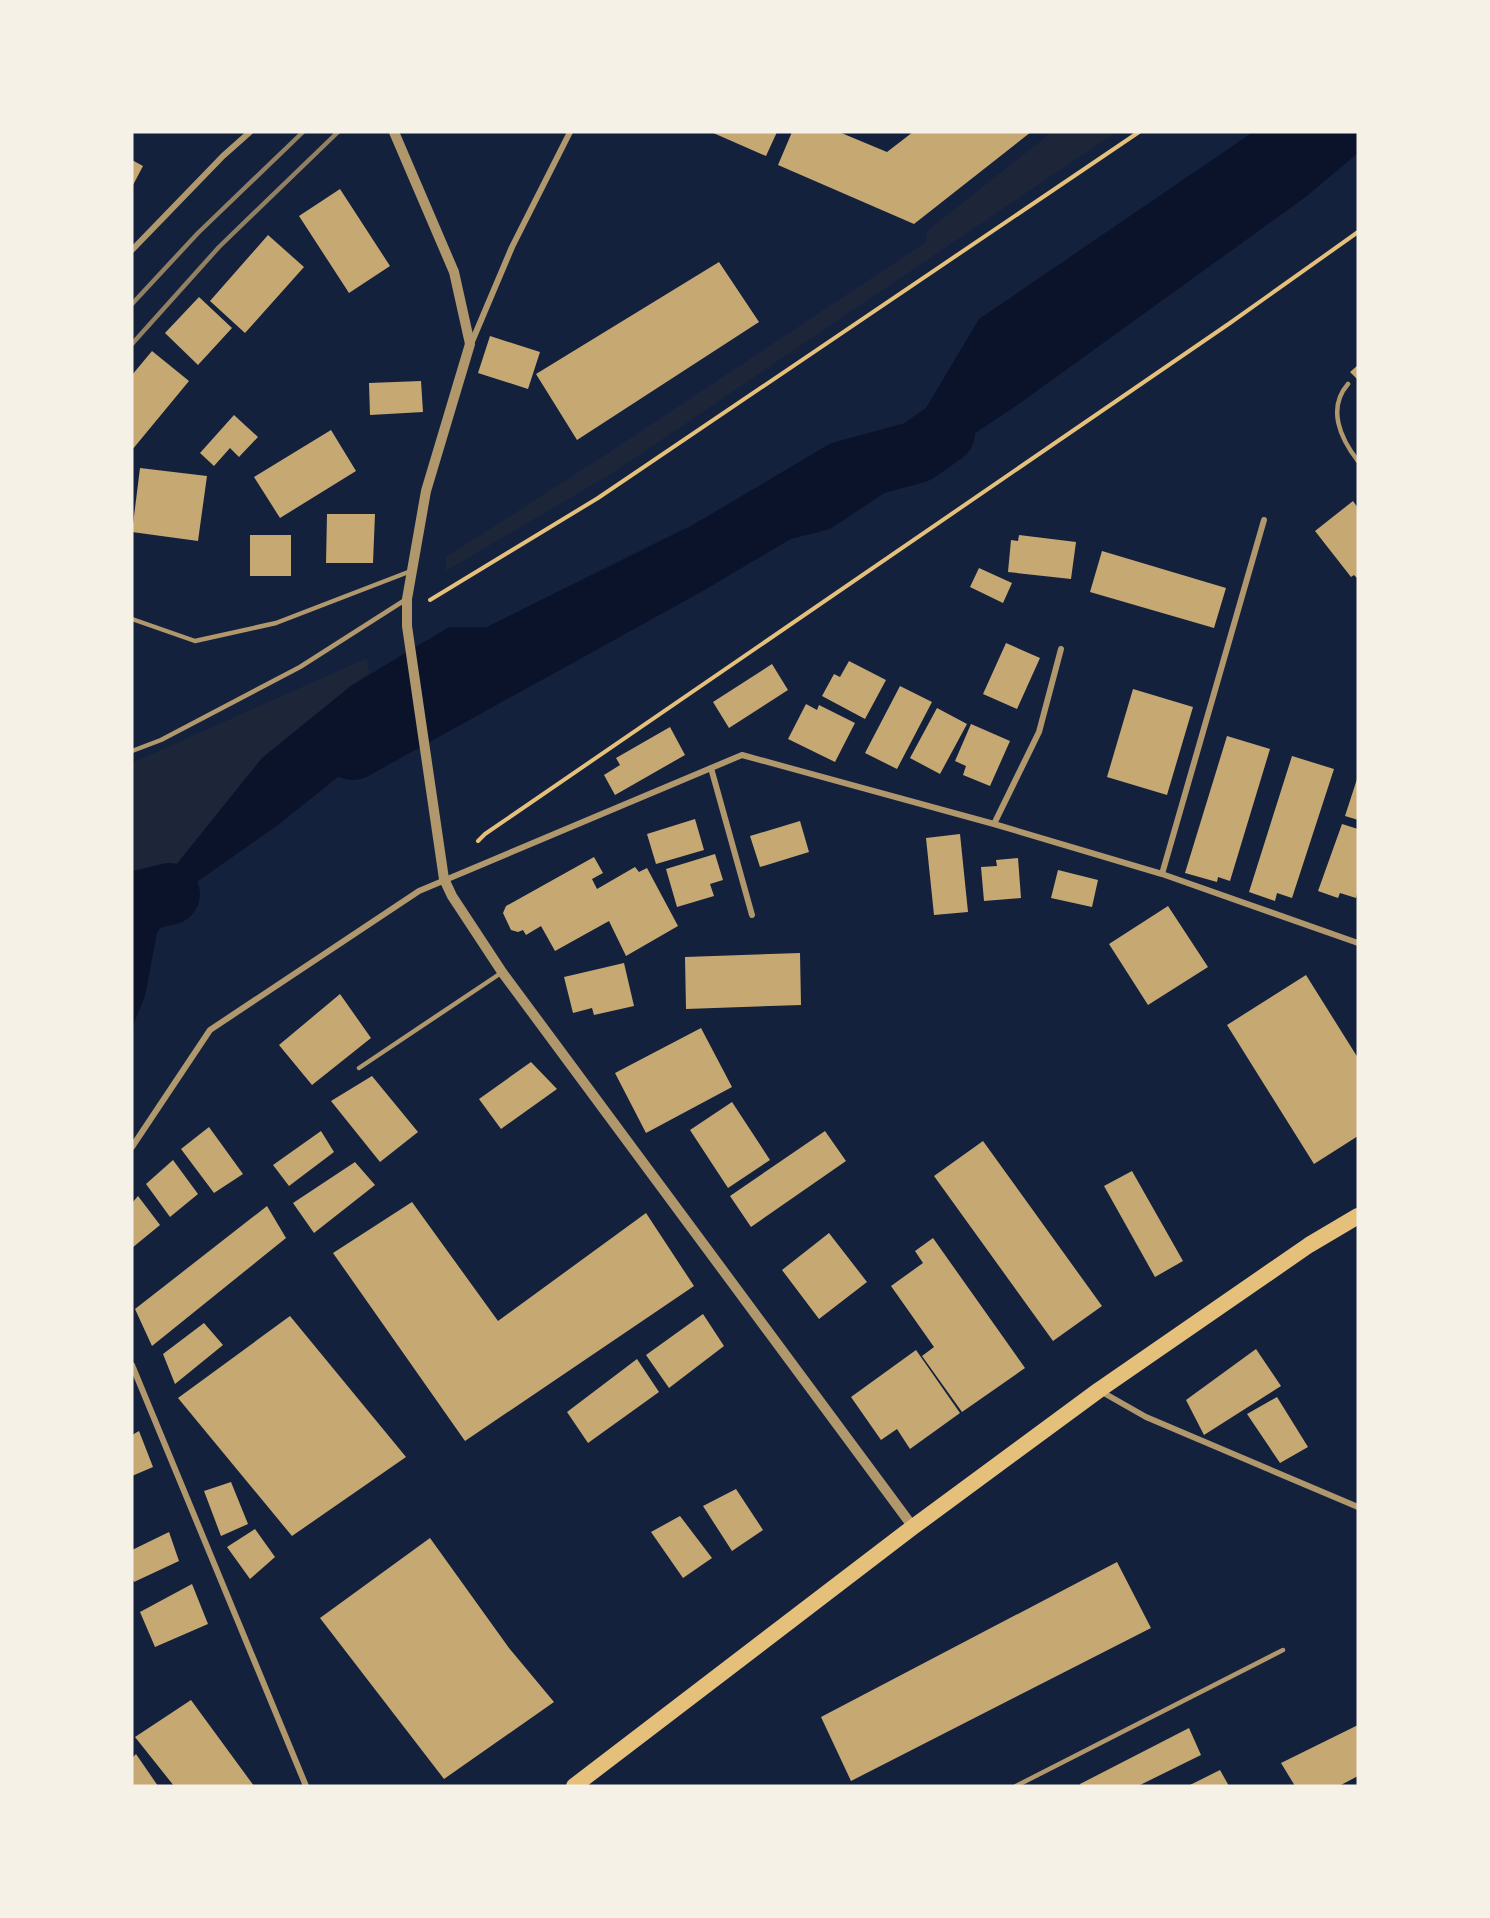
<svg xmlns="http://www.w3.org/2000/svg" width="1490" height="1918" viewBox="0 0 1490 1918" font-family="Barlow,sans-serif">
<rect width="100%" height="100%" fill="#14213d"/>
<path fill="#1d2539" d="M 1052,132 L 1116,132 L 614,472 L 446,571 L 446,557 L 602,457 L 926,242 L 927,231 Z
M 367,658 L 369,674 L 352,685 L 262,758 L 162,882 L 132,889 L 132,763 Z"/>
<path fill="#0b132b" d="M 1253,132 L 1358,132 L 1358,153 L 1307,196 L 1016,406 L 830,529 L 731,554 L 613,612 L 497,650 L 278,825 L 181,893 L 157,933 L 145,996 L 132,1028 L 132,924 L 135,916 L 262,758 L 352,685 L 449,627 L 487,627 L 684,529 L 820,505 L 917,423 L 979,319 Z"/>
<g fill="none" stroke-linecap="round" stroke-linejoin="round">
<path stroke="#0b132b" stroke-width="62" d="M 353,749 L 691,562 L 843,472 L 917,452 L 944,433
M 132,903 L 169,894"/>
</g>
<path fill="#c6a872" d="M 711,132 L 777,132 L 766,156 Z
M 792,132 L 839,132 L 887,152 L 913,132 L 1031,132 L 914,224 L 778,165 Z
M 132,160 L 143,166 L 132,187 Z
M 340,189 L 390,266 L 349,293 L 299,216 Z
M 268,235 L 304,267 L 245,333 L 210,301 Z
M 719,262 L 759,322 L 577,440 L 536,374 Z
M 199,297 L 232,328 L 198,365 L 165,333 Z
M 490,336 L 540,352 L 528,389 L 478,373 Z
M 152,351 L 189,381 L 132,450 L 132,375 Z
M 1358,365 L 1358,380 L 1350,372 Z
M 421,381 L 423,412 L 370,415 L 369,383 Z
M 234,415 L 258,437 L 239,457 L 230,448 L 214,466 L 200,453 Z
M 331,430 L 356,471 L 280,518 L 254,477 Z
M 140,468 L 207,476 L 198,541 L 132,532 Z
M 1353,501 L 1358,508 L 1358,579 L 1354,575 L 1351,577 L 1315,531 Z
M 327,514 L 375,514 L 373,563 L 326,563 Z
M 250,535 L 291,535 L 291,576 L 250,576 Z
M 1019,535 L 1076,542 L 1071,579 L 1008,572 L 1011,540 L 1018,541 Z
M 1102,551 L 1226,588 L 1214,628 L 1090,592 Z
M 979,568 L 1012,583 L 1003,603 L 970,587 Z
M 1006,643 L 1040,658 L 1017,709 L 983,694 Z
M 849,661 L 886,680 L 865,719 L 822,696 L 834,674 L 840,677 Z
M 772,664 L 788,690 L 729,728 L 713,702 Z
M 900,686 L 932,702 L 897,769 L 865,753 Z
M 1133,689 L 1193,707 L 1167,795 L 1107,777 Z
M 806,704 L 817,710 L 819,705 L 855,723 L 835,762 L 788,739 Z
M 937,708 L 967,724 L 940,774 L 910,758 Z
M 971,724 L 1010,741 L 990,786 L 963,775 L 966,766 L 955,761 Z
M 670,727 L 685,755 L 615,795 L 604,775 L 620,765 L 616,758 Z
M 1227,736 L 1270,749 L 1230,881 L 1218,877 L 1217,882 L 1185,873 Z
M 1292,756 L 1334,769 L 1292,898 L 1277,893 L 1275,901 L 1249,892 Z
M 1358,776 L 1358,820 L 1345,816 Z
M 695,819 L 704,850 L 656,864 L 647,834 Z
M 800,821 L 809,852 L 760,867 L 750,836 Z
M 1342,824 L 1358,829 L 1358,891 L 1356,898 L 1340,893 L 1338,898 L 1318,891 Z
M 960,834 L 968,912 L 934,915 L 926,838 Z
M 715,854 L 723,880 L 710,884 L 714,896 L 677,907 L 666,869 Z
M 594,857 L 603,873 L 592,879 L 597,889 L 635,867 L 639,872 L 647,868 L 678,926 L 626,956 L 609,921 L 555,951 L 541,926 L 526,935 L 523,930 L 518,932 L 511,930 L 503,913 L 506,906 Z
M 1018,858 L 1021,898 L 984,901 L 981,867 L 997,866 L 996,860 Z
M 1058,870 L 1098,880 L 1092,907 L 1051,898 Z
M 1168,906 L 1208,967 L 1148,1005 L 1109,944 Z
M 800,953 L 801,1005 L 686,1009 L 685,957 Z
M 624,963 L 634,1006 L 594,1015 L 592,1008 L 573,1013 L 564,977 Z
M 1306,975 L 1358,1058 L 1358,1136 L 1314,1164 L 1227,1025 Z
M 340,994 L 371,1038 L 312,1085 L 279,1045 Z
M 701,1028 L 732,1087 L 646,1133 L 615,1073 Z
M 531,1062 L 557,1089 L 501,1129 L 479,1099 Z
M 372,1076 L 418,1132 L 380,1162 L 331,1101 Z
M 732,1102 L 770,1160 L 728,1188 L 690,1130 Z
M 209,1127 L 243,1174 L 214,1193 L 181,1149 Z
M 321,1131 L 334,1152 L 289,1186 L 273,1165 Z
M 825,1131 L 846,1161 L 751,1227 L 730,1196 Z
M 983,1141 L 1102,1306 L 1053,1341 L 934,1176 Z
M 173,1160 L 198,1194 L 170,1217 L 146,1184 Z
M 355,1162 L 375,1185 L 314,1233 L 293,1203 Z
M 1132,1171 L 1183,1261 L 1155,1277 L 1104,1186 Z
M 138,1196 L 160,1225 L 132,1248 L 132,1203 Z
M 412,1202 L 498,1321 L 646,1213 L 694,1286 L 465,1441 L 333,1253 Z
M 267,1206 L 286,1238 L 152,1346 L 135,1309 Z
M 829,1233 L 867,1282 L 819,1319 L 782,1270 Z
M 933,1238 L 1025,1368 L 962,1412 L 922,1356 L 934,1347 L 891,1286 L 923,1263 L 915,1251 Z
M 703,1314 L 724,1346 L 669,1388 L 646,1355 Z
M 290,1316 L 406,1457 L 292,1536 L 178,1398 Z
M 204,1323 L 223,1345 L 175,1384 L 163,1354 Z
M 1256,1349 L 1281,1386 L 1204,1435 L 1186,1400 Z
M 916,1350 L 960,1413 L 910,1449 L 897,1429 L 881,1440 L 851,1397 Z
M 637,1359 L 659,1392 L 588,1443 L 567,1412 Z
M 1277,1397 L 1308,1447 L 1280,1463 L 1247,1414 Z
M 139,1431 L 153,1467 L 132,1476 L 132,1435 Z
M 231,1482 L 248,1524 L 221,1536 L 204,1491 Z
M 736,1489 L 763,1530 L 732,1551 L 703,1506 Z
M 680,1516 L 712,1558 L 683,1578 L 651,1532 Z
M 255,1529 L 275,1557 L 250,1579 L 227,1547 Z
M 169,1532 L 179,1561 L 134,1582 L 132,1577 L 132,1550 Z
M 430,1538 L 509,1648 L 554,1702 L 444,1779 L 320,1618 Z
M 1117,1562 L 1151,1628 L 851,1781 L 821,1717 Z
M 192,1584 L 208,1624 L 155,1647 L 140,1612 Z
M 191,1700 L 254,1786 L 174,1786 L 135,1737 Z
M 1358,1725 L 1358,1776 L 1339,1786 L 1295,1786 L 1281,1763 Z
M 1189,1728 L 1201,1755 L 1138,1786 L 1081,1786 L 1080,1784 Z
M 136,1754 L 158,1786 L 132,1786 L 132,1758 Z
M 1220,1770 L 1229,1786 L 1188,1786 Z"/>
<g fill="none" stroke-linecap="round" stroke-linejoin="round">
<path stroke="#e5c07b" stroke-width="4" d="M 430,600 L 598,498 L 1139,132
M 478,841 L 485,834 L 1230,323 L 1358,232"/>
<path stroke="#b1986c" stroke-width="4.5" d="M 1348,384 C 1327,408 1340,438 1358,461
M 132,619 L 195,641 L 276,623 L 411,571
M 132,751 L 161,740 L 300,667 L 405,600
M 359,1068 L 501,973
M 1016,1786 L 1283,1650"/>
<path stroke="#b1986c" stroke-width="6" d="M 132,250 L 223,156 L 250,132
M 471,344 L 512,247 L 570,132
M 711,768 L 752,915
M 994,824 L 1039,732 L 1061,649
M 1162,874 L 1264,520
M 132,1147 L 210,1030 L 419,891 L 742,755 L 994,824 L 1162,874 L 1358,943
M 132,1365 L 306,1786
M 1102,1392 L 1146,1417 L 1358,1507"/>
<path stroke="#b1986c" stroke-width="10" d="M 394,132 L 454,272 L 470,344 L 426,491 L 407,599 L 407,626 L 444,879 L 452,896 L 502,972 L 913,1527"/>
<path stroke="#e5c07b" stroke-width="16" d="M 574,1786 L 913,1527 L 1099,1390 L 1309,1245 L 1358,1216"/>
<path stroke="#918062" stroke-width="4.5" d="M 132,304 L 198,233 L 303,132
M 132,344 L 219,247 L 338,132"/>
</g>
<rect width="1490" height="1918" fill="none" stroke="#f6f1e7" stroke-width="267"/>
</svg>
